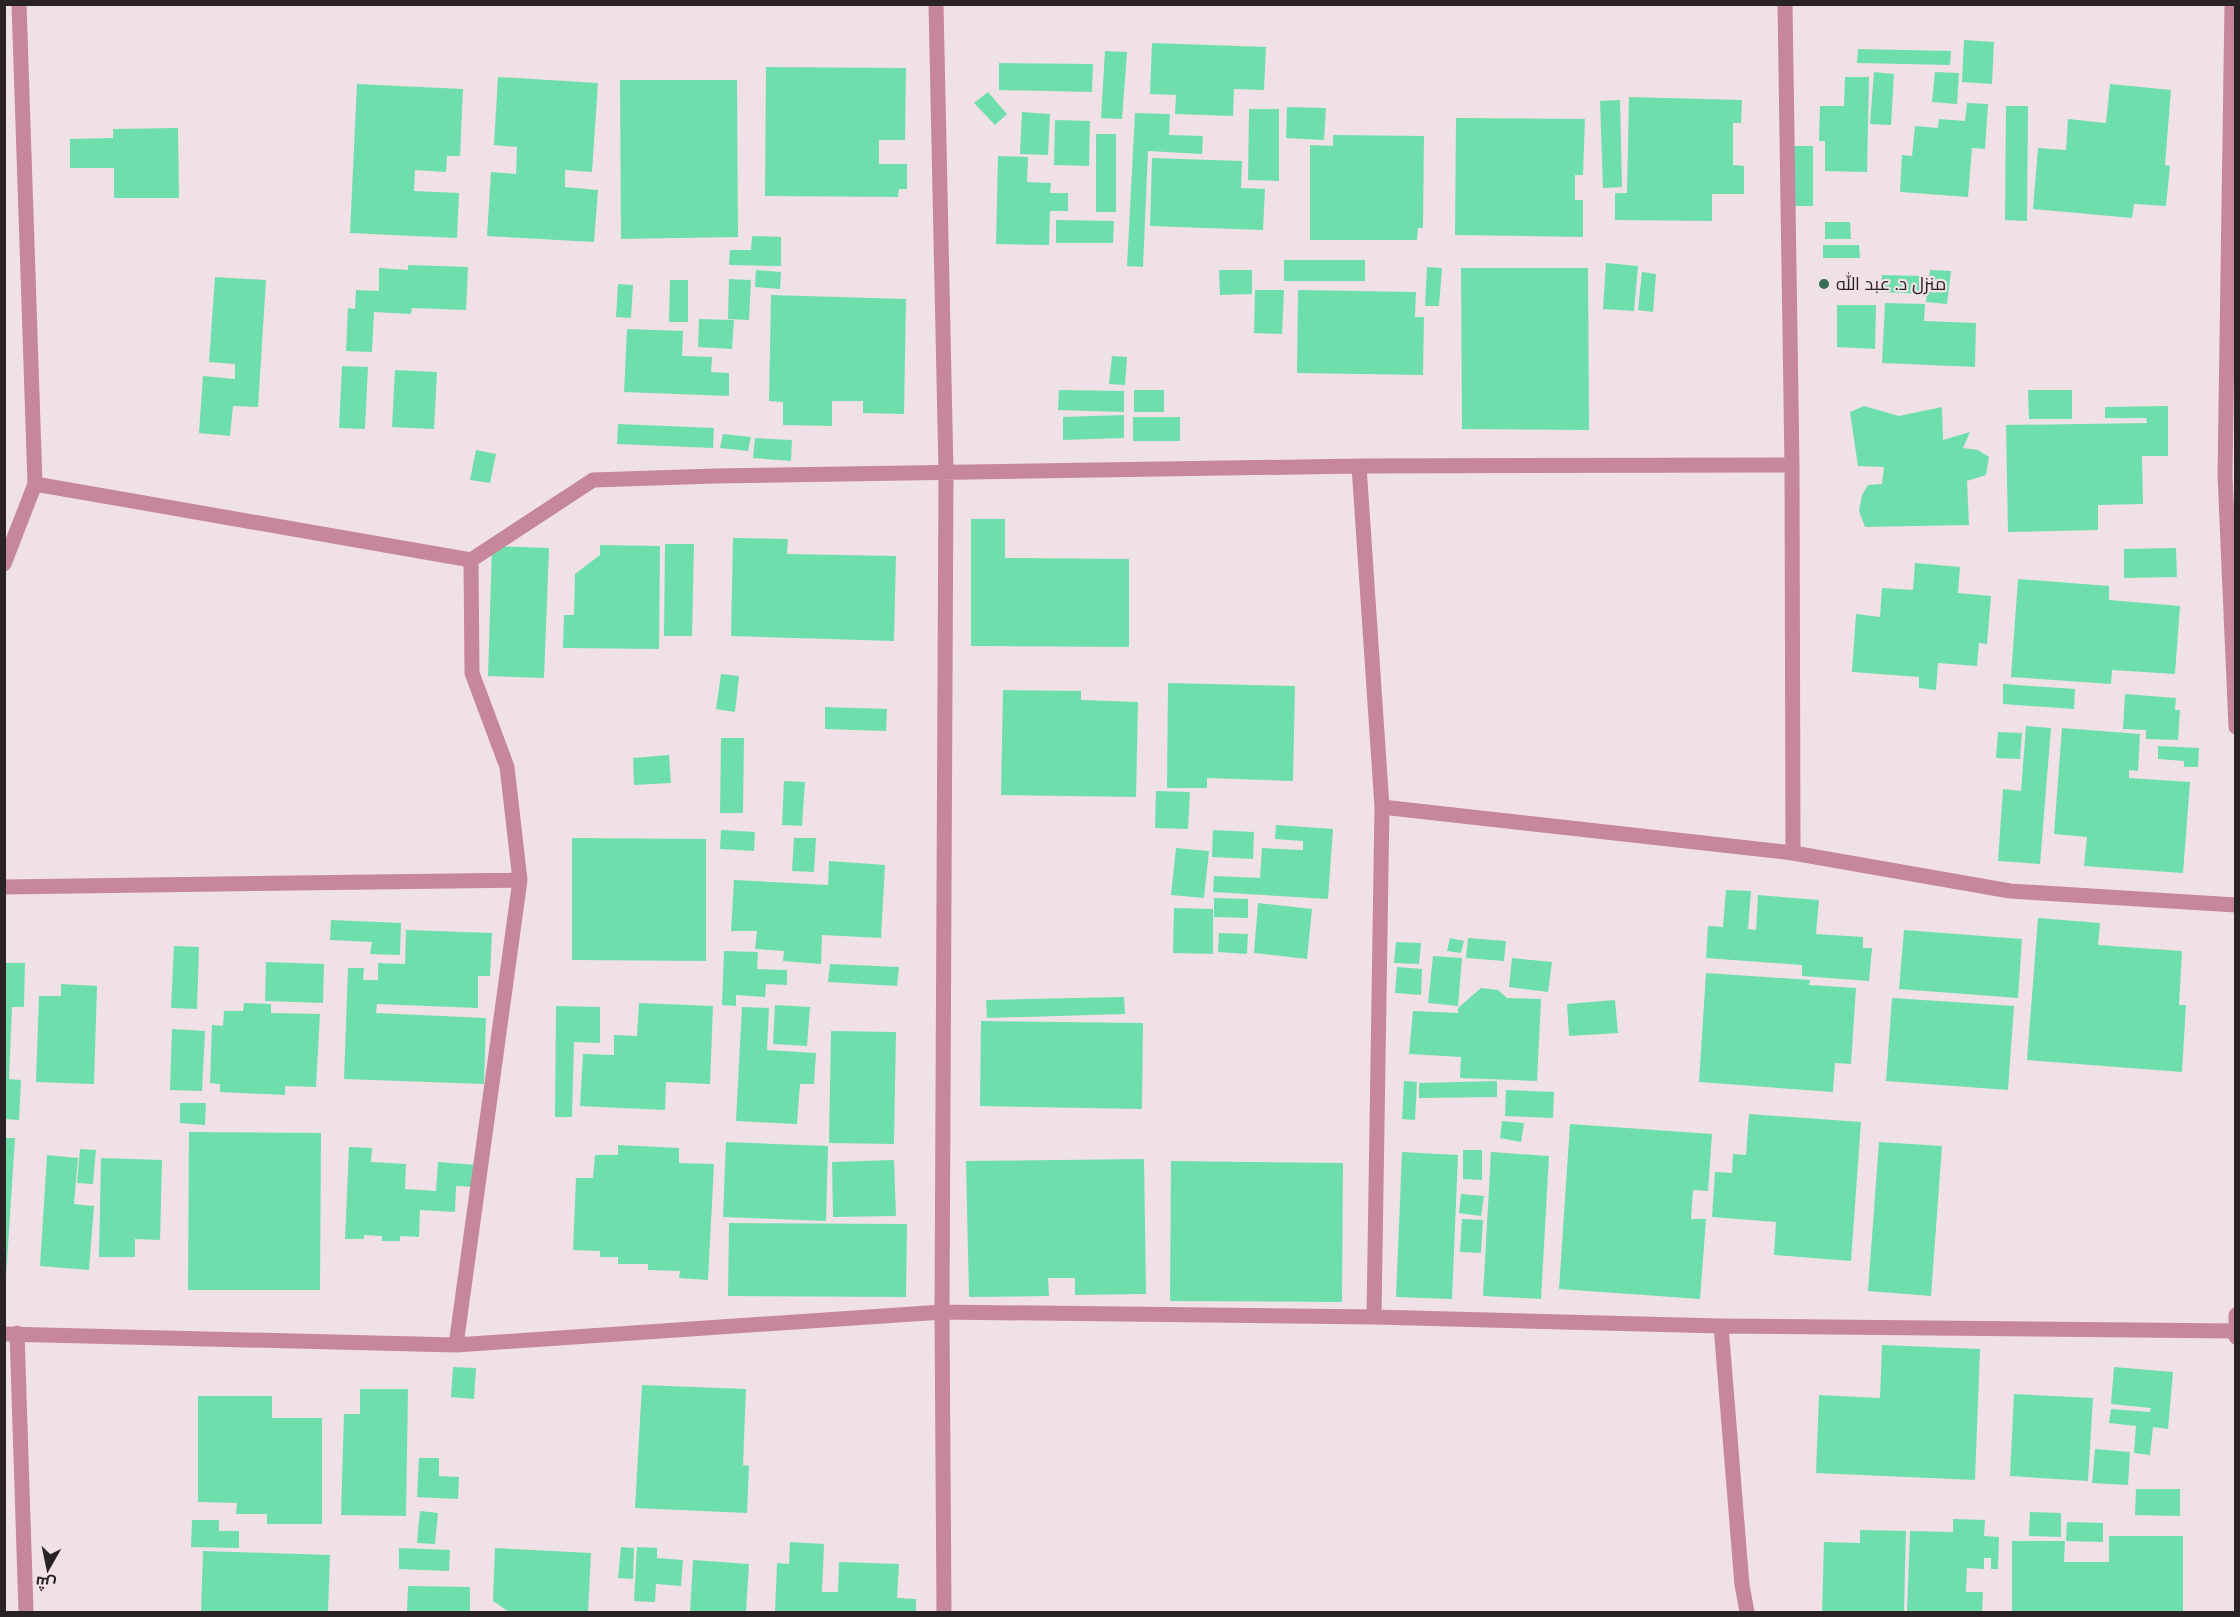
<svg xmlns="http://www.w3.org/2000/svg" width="2240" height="1617" viewBox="0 0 2240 1617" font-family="'DM Sans',Cairo,sans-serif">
<rect width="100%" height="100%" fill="#f0e1e6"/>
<path fill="#6fdead" d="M 1964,40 L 1994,42 L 1992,84 L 1962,82 Z
M 1152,43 L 1266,47 L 1264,90 L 1234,89 L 1233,116 L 1175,114 L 1176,95 L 1150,94 Z
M 1858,49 L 1951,51 L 1950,65 L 1857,63 Z
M 1105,51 L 1127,52 L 1122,119 L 1101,118 Z
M 999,63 L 1093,64 L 1092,92 L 999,90 Z
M 766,67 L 906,68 L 905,140 L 879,140 L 879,164 L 907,164 L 907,189 L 899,189 L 898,197 L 765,196 Z
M 1874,72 L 1894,74 L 1891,125 L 1870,124 Z
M 1935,72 L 1959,73 L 1957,104 L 1932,102 Z
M 498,77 L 598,83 L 592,172 L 565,170 L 565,187 L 598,190 L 594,242 L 487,236 L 491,172 L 516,174 L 517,147 L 494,145 Z
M 1845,77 L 1869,77 L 1867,172 L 1825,171 L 1825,141 L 1819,141 L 1820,106 L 1844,106 Z
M 620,80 L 737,80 L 738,237 L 621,239 Z
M 357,84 L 463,89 L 460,156 L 447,156 L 446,172 L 415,170 L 414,191 L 459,193 L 457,238 L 350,233 Z
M 2110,84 L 2171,90 L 2165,165 L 2170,166 L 2166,206 L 2134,204 L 2132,218 L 2033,209 L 2038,148 L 2066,150 L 2068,119 L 2106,123 Z
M 988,92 L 1007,114 L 995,125 L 974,103 Z
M 1629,97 L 1742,100 L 1741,123 L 1733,123 L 1733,165 L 1744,166 L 1744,194 L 1712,194 L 1712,221 L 1615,220 L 1615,193 L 1627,193 Z
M 1620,100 L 1622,187 L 1603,188 L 1600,101 Z
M 1967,103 L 1988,104 L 1985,149 L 1972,148 L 1968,197 L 1900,192 L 1902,155 L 1912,156 L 1915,126 L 1938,128 L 1939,119 L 1965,121 Z
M 2006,106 L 2028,106 L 2027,221 L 2005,220 Z
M 1287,107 L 1326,108 L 1324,140 L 1286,138 Z
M 1249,109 L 1279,109 L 1279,181 L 1248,180 Z
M 1022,112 L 1050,114 L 1048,155 L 1020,154 Z
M 1135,113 L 1170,114 L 1169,135 L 1203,136 L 1202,154 L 1148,151 L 1143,267 L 1127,266 Z
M 1456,118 L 1585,119 L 1583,175 L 1575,175 L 1575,200 L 1583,200 L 1583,237 L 1455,235 Z
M 1055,120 L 1090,121 L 1089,166 L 1054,165 Z
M 178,128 L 179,198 L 114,198 L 114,168 L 70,168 L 70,139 L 113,138 L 113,129 Z
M 1096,134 L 1116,134 L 1116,212 L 1096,212 Z
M 1333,135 L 1424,136 L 1423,228 L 1418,228 L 1417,240 L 1310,240 L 1310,145 L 1333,146 Z
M 1794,146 L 1813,146 L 1813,206 L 1794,206 Z
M 998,156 L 1028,157 L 1027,182 L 1051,183 L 1050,193 L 1068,193 L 1068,211 L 1050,211 L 1049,245 L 996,244 Z
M 1152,158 L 1242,161 L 1241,188 L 1265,189 L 1263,230 L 1150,226 Z
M 1056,220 L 1114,221 L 1113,243 L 1056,243 Z
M 1825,222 L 1850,222 L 1851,239 L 1825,239 Z
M 752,236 L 781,237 L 781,266 L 729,265 L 730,250 L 751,250 Z
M 1823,245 L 1859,245 L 1860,258 L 1823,258 Z
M 1284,260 L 1365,260 L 1365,281 L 1284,281 Z
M 1606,263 L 1638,266 L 1634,311 L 1603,309 Z
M 408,265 L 468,267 L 466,310 L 412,308 L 411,314 L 374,312 L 372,352 L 346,351 L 348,308 L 355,309 L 356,290 L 379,291 L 379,268 L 408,270 Z
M 1427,267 L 1442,268 L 1439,306 L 1425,306 Z
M 1461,268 L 1588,268 L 1589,430 L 1462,429 Z
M 756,270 L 781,272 L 780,289 L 755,287 Z
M 1219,270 L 1252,270 L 1252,294 L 1220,295 Z
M 1930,270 L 1951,271 L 1947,304 L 1926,302 Z
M 1642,272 L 1656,274 L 1653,312 L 1638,310 Z
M 1882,275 L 1924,276 L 1923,294 L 1881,292 Z
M 215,277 L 266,280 L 258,407 L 233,406 L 230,436 L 199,433 L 203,376 L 235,379 L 235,364 L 209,362 Z
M 729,279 L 751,280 L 749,320 L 728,319 Z
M 670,280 L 688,280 L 688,322 L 669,322 Z
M 618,284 L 633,285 L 631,318 L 616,317 Z
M 1255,290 L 1284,290 L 1282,334 L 1254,333 Z
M 1298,290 L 1416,292 L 1415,317 L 1424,317 L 1423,375 L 1297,373 Z
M 771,295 L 906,299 L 904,414 L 863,413 L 863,401 L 832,401 L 832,426 L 783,425 L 783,402 L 769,401 Z
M 1885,303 L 1925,304 L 1924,321 L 1976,323 L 1975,367 L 1882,363 Z
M 1837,305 L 1876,305 L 1875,349 L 1837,347 Z
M 699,319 L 734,320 L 732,349 L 698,347 Z
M 627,329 L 683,331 L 682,356 L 712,357 L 711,372 L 729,373 L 729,396 L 624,392 Z
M 1112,356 L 1127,357 L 1125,385 L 1109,384 Z
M 342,366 L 368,367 L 365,429 L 339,428 Z
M 395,370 L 437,372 L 434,429 L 392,427 Z
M 1059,390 L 1124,391 L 1124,412 L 1058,410 Z
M 1134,390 L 1164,390 L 1164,412 L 1134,412 Z
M 2028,390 L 2072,390 L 2072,419 L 2029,419 Z
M 1864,406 L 1899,416 L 1942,407 L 1943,440 L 1970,432 L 1963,448 L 1978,450 L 1989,457 L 1986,475 L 1967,481 L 1969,525 L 1865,527 L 1859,511 L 1862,495 L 1868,485 L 1882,484 L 1884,467 L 1858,466 L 1850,412 Z
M 2168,406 L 2168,456 L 2142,456 L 2143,504 L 2098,505 L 2098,530 L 2008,532 L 2006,425 L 2147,423 L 2146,418 L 2105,418 L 2105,407 Z
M 1124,415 L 1124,438 L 1063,440 L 1063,417 Z
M 1133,417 L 1180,417 L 1180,441 L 1133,441 Z
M 618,424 L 714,428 L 713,448 L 617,444 Z
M 723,434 L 751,437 L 748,451 L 720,448 Z
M 755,438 L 792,440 L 791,461 L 753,458 Z
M 476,450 L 496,454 L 490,483 L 470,480 Z
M 971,519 L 1005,519 L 1005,558 L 1129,559 L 1129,647 L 971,646 Z
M 733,538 L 788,539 L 787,554 L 896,556 L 894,641 L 731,636 Z
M 665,544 L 694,544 L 692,636 L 664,636 Z
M 600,545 L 660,546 L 659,649 L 563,648 L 564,615 L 574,615 L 575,574 L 600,555 Z
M 492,546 L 549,548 L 544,678 L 488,676 Z
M 2176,548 L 2177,577 L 2124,578 L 2124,549 Z
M 1915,563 L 1960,567 L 1958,593 L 1991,596 L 1987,644 L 1979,643 L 1977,666 L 1938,663 L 1936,690 L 1919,688 L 1919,677 L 1852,672 L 1856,614 L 1880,617 L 1882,588 L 1913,590 Z
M 2018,579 L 2109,586 L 2109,600 L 2180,606 L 2175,674 L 2112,670 L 2111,684 L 2011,677 Z
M 721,674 L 739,676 L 735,712 L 716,709 Z
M 1168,683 L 1295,686 L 1293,781 L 1207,778 L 1207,788 L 1167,788 Z
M 2003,684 L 2075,689 L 2074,709 L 2003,704 Z
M 1003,690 L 1081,691 L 1081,700 L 1138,702 L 1136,797 L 1001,795 Z
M 2125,694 L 2176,698 L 2175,710 L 2180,710 L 2178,740 L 2146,739 L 2146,730 L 2123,729 Z
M 825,707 L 887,709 L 886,731 L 825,729 Z
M 2026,726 L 2051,728 L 2040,864 L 1998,861 L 2003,789 L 2021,791 Z
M 2062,728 L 2140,734 L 2138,771 L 2129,770 L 2129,778 L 2190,782 L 2183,873 L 2084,866 L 2087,837 L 2054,834 Z
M 1998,732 L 2022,733 L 2020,759 L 1996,758 Z
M 721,738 L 744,738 L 743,813 L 720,813 Z
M 2158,746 L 2199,748 L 2198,767 L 2184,767 L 2184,761 L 2158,759 Z
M 669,755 L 671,783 L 634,785 L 633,758 Z
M 784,781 L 805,782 L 802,826 L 782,825 Z
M 1156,791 L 1190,792 L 1188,829 L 1155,828 Z
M 1276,825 L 1333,829 L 1328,899 L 1213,892 L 1214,876 L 1260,878 L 1262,848 L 1303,850 L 1303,841 L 1275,839 Z
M 721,830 L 755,832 L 754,851 L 720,849 Z
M 1213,830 L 1254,832 L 1253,859 L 1212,857 Z
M 572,838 L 706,839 L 706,961 L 572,960 Z
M 794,838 L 816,838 L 814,872 L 792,871 Z
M 1176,848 L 1209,851 L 1204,898 L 1171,895 Z
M 829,861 L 885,865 L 881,938 L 822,935 L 821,964 L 783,961 L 784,951 L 755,949 L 757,931 L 731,931 L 734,880 L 828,885 Z
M 1726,890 L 1751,891 L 1748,929 L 1756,930 L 1758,895 L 1819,900 L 1816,934 L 1863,937 L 1863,948 L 1872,948 L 1869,981 L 1802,976 L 1802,965 L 1706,958 L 1708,926 L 1723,927 Z
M 1214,898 L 1248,899 L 1248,918 L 1214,917 Z
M 1258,903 L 1312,909 L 1307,959 L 1254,953 Z
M 1174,908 L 1213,909 L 1213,954 L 1173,953 Z
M 2038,918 L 2100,923 L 2098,945 L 2182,951 L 2179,1005 L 2186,1005 L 2182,1072 L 2027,1060 Z
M 331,920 L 401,923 L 400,955 L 370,954 L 372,942 L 330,940 Z
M 406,930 L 492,933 L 490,976 L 478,976 L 478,1008 L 377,1004 L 376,1013 L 486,1018 L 484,1084 L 344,1079 L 348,968 L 364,968 L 363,980 L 378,980 L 378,963 L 405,964 Z
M 1904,930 L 2022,939 L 2018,998 L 1899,989 Z
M 1219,933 L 1248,934 L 1247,954 L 1218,952 Z
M 1450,938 L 1464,941 L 1461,953 L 1447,951 Z
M 1468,938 L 1506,941 L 1504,961 L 1466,958 Z
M 1396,942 L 1421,943 L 1419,964 L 1394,963 Z
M 174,946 L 199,947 L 197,1009 L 171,1008 Z
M 724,951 L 758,952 L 757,969 L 787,970 L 787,985 L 766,984 L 765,997 L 736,995 L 736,1006 L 722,1005 Z
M 1433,956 L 1462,958 L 1458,1006 L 1428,1003 Z
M 1512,958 L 1552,962 L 1548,992 L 1509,987 Z
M 266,962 L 324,964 L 323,1003 L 265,1001 Z
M 4,963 L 25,963 L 24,1007 L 12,1007 L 9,1079 L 21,1080 L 19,1120 L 4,1119 Z
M 830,964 L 899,967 L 897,986 L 828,982 Z
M 1397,967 L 1422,969 L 1421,995 L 1395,993 Z
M 1706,973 L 1810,980 L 1809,985 L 1856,988 L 1851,1064 L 1835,1063 L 1833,1092 L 1699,1082 Z
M 61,984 L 97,986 L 94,1084 L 36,1082 L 39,996 L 61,996 Z
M 1481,988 L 1498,990 L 1507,998 L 1541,999 L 1537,1081 L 1460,1078 L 1461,1057 L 1409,1054 L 1413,1011 L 1458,1013 L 1458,1008 Z
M 1124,997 L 1125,1014 L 987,1018 L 986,1000 Z
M 1892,998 L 2014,1006 L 2008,1090 L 1886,1081 Z
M 1615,1000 L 1618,1033 L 1569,1036 L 1567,1004 Z
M 244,1003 L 271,1004 L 271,1013 L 320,1014 L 316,1087 L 285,1086 L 285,1095 L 220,1092 L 220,1084 L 210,1083 L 212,1025 L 223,1026 L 224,1011 L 243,1011 Z
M 639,1003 L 713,1006 L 710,1084 L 666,1082 L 665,1110 L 580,1106 L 583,1054 L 614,1055 L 614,1035 L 637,1036 Z
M 775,1005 L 810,1007 L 807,1046 L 773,1044 Z
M 556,1006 L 600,1007 L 600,1043 L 574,1042 L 572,1117 L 555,1117 Z
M 742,1007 L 769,1008 L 767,1050 L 816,1053 L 814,1084 L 800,1084 L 797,1124 L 736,1121 Z
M 981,1021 L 1143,1023 L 1142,1109 L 980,1106 Z
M 172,1029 L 205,1031 L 202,1091 L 170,1090 Z
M 831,1031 L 896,1032 L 894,1144 L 829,1143 Z
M 1404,1081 L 1417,1082 L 1415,1120 L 1402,1119 Z
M 1497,1081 L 1497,1097 L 1419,1098 L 1419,1083 Z
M 1506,1090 L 1554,1092 L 1553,1118 L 1505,1116 Z
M 180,1103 L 206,1103 L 205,1125 L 180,1123 Z
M 1749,1114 L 1861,1122 L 1851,1261 L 1774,1255 L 1776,1222 L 1712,1217 L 1715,1172 L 1732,1173 L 1733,1154 L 1746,1155 Z
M 1502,1121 L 1524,1123 L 1521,1142 L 1500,1138 Z
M 1570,1124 L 1712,1134 L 1708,1191 L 1693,1190 L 1691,1219 L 1706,1219 L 1700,1299 L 1559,1289 Z
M 189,1132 L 321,1133 L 320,1290 L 188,1290 Z
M 4,1138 L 15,1138 L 6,1277 L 4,1277 Z
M 726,1142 L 828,1146 L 826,1221 L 723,1217 Z
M 1879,1142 L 1942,1146 L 1931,1296 L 1868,1291 Z
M 618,1145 L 679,1148 L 679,1163 L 714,1164 L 708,1280 L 679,1278 L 680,1271 L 648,1270 L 648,1264 L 618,1264 L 618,1257 L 600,1257 L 600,1251 L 573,1250 L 576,1178 L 593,1178 L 595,1155 L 618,1155 Z
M 349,1147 L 372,1148 L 371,1162 L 406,1164 L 405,1189 L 436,1191 L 438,1162 L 477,1165 L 475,1187 L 456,1186 L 455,1212 L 420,1210 L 419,1237 L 400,1236 L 400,1241 L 382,1241 L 382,1236 L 364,1235 L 364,1239 L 345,1239 Z
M 80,1149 L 96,1150 L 93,1184 L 77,1183 Z
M 1463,1150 L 1482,1150 L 1482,1180 L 1463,1179 Z
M 1402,1152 L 1458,1155 L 1452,1299 L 1396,1297 Z
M 1491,1152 L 1549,1156 L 1541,1299 L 1483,1296 Z
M 47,1155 L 78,1158 L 74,1204 L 94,1206 L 89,1270 L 40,1266 Z
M 101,1158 L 162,1160 L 160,1240 L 135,1239 L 135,1257 L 99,1257 Z
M 1144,1159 L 1146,1294 L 1075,1295 L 1075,1278 L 1048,1278 L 1049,1296 L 969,1297 L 966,1161 Z
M 894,1160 L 896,1216 L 833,1217 L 832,1162 Z
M 1171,1161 L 1343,1163 L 1342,1302 L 1170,1301 Z
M 1461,1194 L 1484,1196 L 1481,1216 L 1459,1213 Z
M 1462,1219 L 1483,1220 L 1481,1253 L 1460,1252 Z
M 729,1223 L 907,1224 L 906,1297 L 728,1296 Z
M 1882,1345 L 1980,1349 L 1975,1480 L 1816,1473 L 1819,1395 L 1880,1398 Z
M 453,1367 L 476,1368 L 474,1399 L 451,1397 Z
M 2114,1367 L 2173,1372 L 2168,1429 L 2153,1427 L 2150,1455 L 2134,1453 L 2136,1426 L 2109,1423 L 2111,1409 L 2150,1412 L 2151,1408 L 2111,1404 Z
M 642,1385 L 746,1389 L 743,1465 L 749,1466 L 747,1513 L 635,1508 Z
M 360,1389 L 408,1389 L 406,1516 L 341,1515 L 344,1414 L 360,1414 Z
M 2014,1394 L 2093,1398 L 2088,1481 L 2010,1476 Z
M 198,1396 L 272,1396 L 272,1418 L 322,1418 L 322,1524 L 267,1524 L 267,1514 L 236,1514 L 237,1503 L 198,1502 Z
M 2095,1449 L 2130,1452 L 2128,1485 L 2092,1483 Z
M 419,1458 L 439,1458 L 439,1476 L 459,1477 L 458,1499 L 417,1497 Z
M 2136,1489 L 2180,1489 L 2180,1516 L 2135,1515 Z
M 420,1511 L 438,1513 L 435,1544 L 417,1543 Z
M 2030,1512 L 2061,1513 L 2061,1537 L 2029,1536 Z
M 1953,1519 L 1985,1520 L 1984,1536 L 1999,1537 L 1998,1569 L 1991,1569 L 1991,1558 L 1984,1558 L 1984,1569 L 1967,1568 L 1966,1592 L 1983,1592 L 1982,1612 L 1907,1612 L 1910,1531 L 1953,1532 Z
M 192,1520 L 219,1520 L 219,1531 L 239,1531 L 239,1548 L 191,1547 Z
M 2067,1522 L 2103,1523 L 2103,1542 L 2066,1541 Z
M 1860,1530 L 1906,1531 L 1904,1612 L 1822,1612 L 1824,1542 L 1860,1543 Z
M 2109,1536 L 2183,1536 L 2183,1612 L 2012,1612 L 2012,1541 L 2065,1541 L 2064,1562 L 2109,1562 Z
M 790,1542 L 824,1544 L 822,1592 L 838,1592 L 839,1562 L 899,1564 L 897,1598 L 916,1599 L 916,1612 L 775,1612 L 777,1563 L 789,1564 Z
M 621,1547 L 634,1548 L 633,1579 L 618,1578 Z
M 637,1547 L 657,1548 L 657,1558 L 683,1560 L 681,1586 L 656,1584 L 655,1602 L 634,1601 Z
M 399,1548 L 450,1550 L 449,1571 L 399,1569 Z
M 495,1548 L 591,1553 L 588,1612 L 509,1612 L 493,1601 Z
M 203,1551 L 330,1555 L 328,1612 L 201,1612 Z
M 693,1560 L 749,1564 L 746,1612 L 690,1612 Z
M 408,1586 L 470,1587 L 470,1612 L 407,1612 Z"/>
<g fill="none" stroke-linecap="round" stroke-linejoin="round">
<path stroke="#c6869c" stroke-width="15" d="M 19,4 L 35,484
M 936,4 L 946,472 L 942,1312 L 944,1612
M 1785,4 L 1792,465 L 1793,853
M 1359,466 L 1382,807 L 1374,1317
M 4,564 L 35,484 L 471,560 L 593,480 L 715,476 L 1359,466 L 1792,465
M 1382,807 L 1793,853 L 2010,891 L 2236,905
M 4,887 L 520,880
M 1721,1326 L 1742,1585 L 1747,1612
M 17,1333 L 26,1612
M 4,1334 L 456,1345 L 942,1312 L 1374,1317 L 1721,1326 L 2235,1331
M 456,1345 L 520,880 L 507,767 L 472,673 L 471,560"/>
<path stroke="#c6869c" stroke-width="15" d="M 2232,4 L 2225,475 L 2236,727
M 2236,1315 L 2236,1337"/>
</g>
<circle fill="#356d54" stroke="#f0e1e6" stroke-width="2" cx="1824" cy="284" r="6"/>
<g text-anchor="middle" stroke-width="4.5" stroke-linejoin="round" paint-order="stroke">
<g font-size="18" fill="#292325" stroke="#f0e1e6" text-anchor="start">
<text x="1836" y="290">منزل د. عبد الله</text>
</g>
</g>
<rect width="2240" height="1617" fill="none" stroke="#292325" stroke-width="12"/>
<g transform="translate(48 1569) rotate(189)" stroke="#f0e1e6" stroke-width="4.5" paint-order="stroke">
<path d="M0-4.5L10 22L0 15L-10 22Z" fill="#292325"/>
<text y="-9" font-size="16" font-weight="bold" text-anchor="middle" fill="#292325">ش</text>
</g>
</svg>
